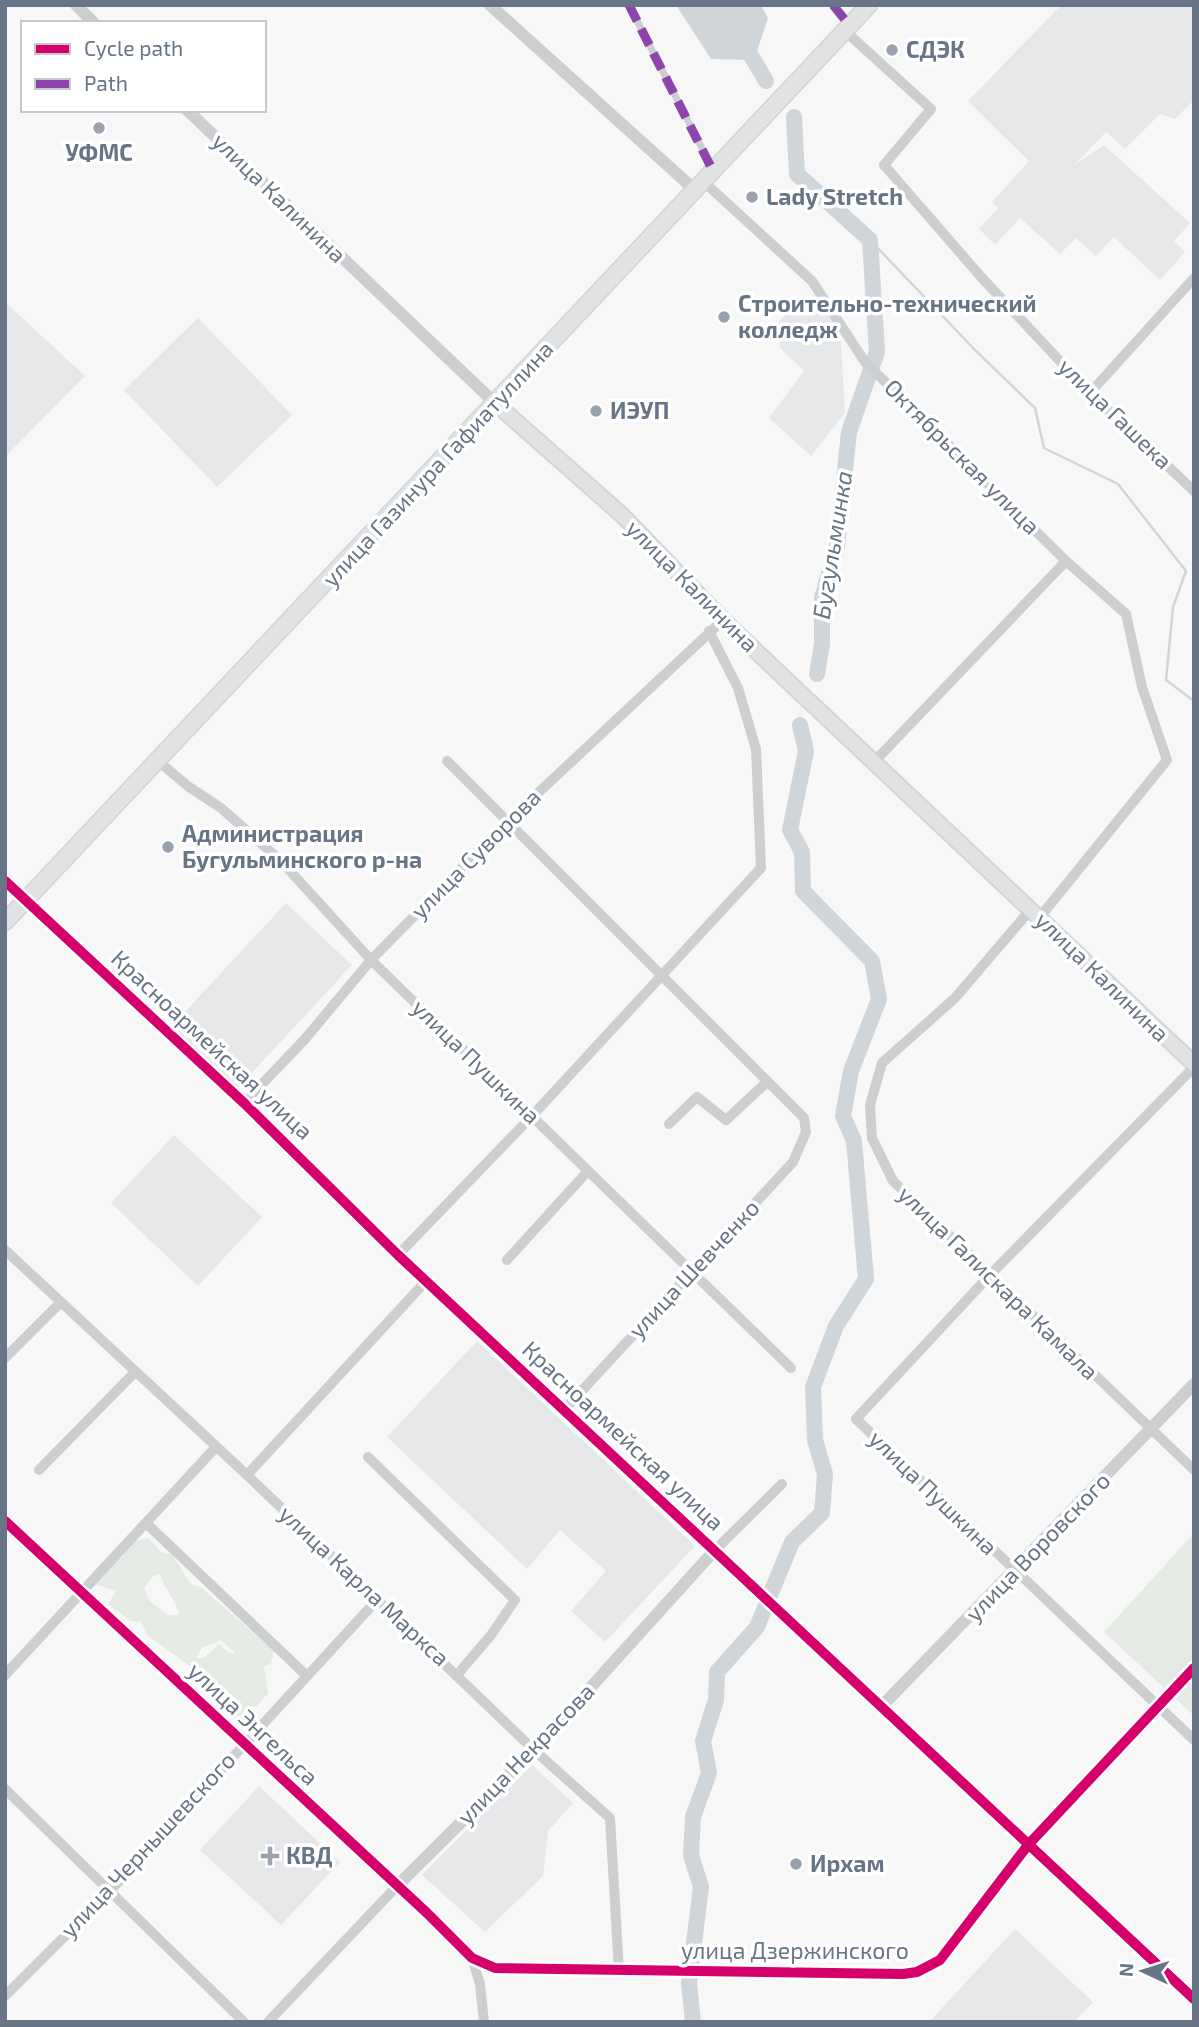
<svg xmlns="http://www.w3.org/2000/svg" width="1199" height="2027" viewBox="0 0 1199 2027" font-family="'Exo 2',sans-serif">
<rect width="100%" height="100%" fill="#f7f7f7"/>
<path fill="#e6e7e8" d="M 1061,5 L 1194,6 L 1194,100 L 1175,119 L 1160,114 L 1125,149 L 1106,132 L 1074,165 L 1104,145 L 1190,223 L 1174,241 L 1185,252 L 1160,280 L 1114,237 L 1096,256 L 1076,238 L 1060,254 L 1020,218 L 995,245 L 979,229 L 998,208 L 992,202 L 1029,161 L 968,101 Z
M 803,295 L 840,326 L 845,413 L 811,456 L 769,418 L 804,371 L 780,348 L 779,321 Z
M 5,302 L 85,376 L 5,457 Z
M 198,318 L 292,415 L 217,487 L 124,390 Z
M 286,903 L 352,965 L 236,1090 L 170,1028 Z
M 174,1135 L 262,1217 L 198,1286 L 111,1203 Z
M 477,1341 L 695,1546 L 605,1642 L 571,1611 L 606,1571 L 560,1530 L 527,1569 L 387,1437 Z
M 532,1765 L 573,1803 L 548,1831 L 543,1876 L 485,1932 L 422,1875 Z
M 259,1786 L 340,1862 L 281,1925 L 200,1850 Z
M 1015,1929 L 1093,2002 L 1074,2022 L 929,2022 Z"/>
<path fill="#e6eae5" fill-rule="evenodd" d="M 1194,1533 L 1194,1716 L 1104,1632 Z
M 149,1538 L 161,1552 L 172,1554 L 191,1584 L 202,1588 L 274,1651 L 271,1664 L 264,1666 L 268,1693 L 256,1707 L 251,1706 L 243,1722 L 233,1719 L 234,1710 C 226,1701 215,1700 205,1693 L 207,1679 L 147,1635 L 141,1622 L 130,1621 L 108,1604 L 116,1591 L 91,1583 L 94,1570 L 123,1557 L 127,1543 ZM 160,1574 C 164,1590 177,1600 179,1615 L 167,1615 L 149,1600 L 144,1588 L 153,1576 ZM 221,1640 L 236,1654 L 229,1653 L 219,1644 L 204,1658 L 196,1658 L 202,1648 Z"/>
<path fill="#cfd5d9" d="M 676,5 L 761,5 L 768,18 L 754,60 L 711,59 Z"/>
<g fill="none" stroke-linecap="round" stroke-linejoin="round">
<path stroke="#cfd5d9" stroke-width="2.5" d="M 870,240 L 975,350 L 1035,408 L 1044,448 L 1118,484 L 1186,571 L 1173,607 L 1166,680 L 1194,701"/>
<path stroke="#cfd5d9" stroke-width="16" d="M 744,44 L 766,81
M 794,117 L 797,174 L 870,240 L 877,352 L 849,432 L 837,546 L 822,598 L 822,644 L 817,674
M 693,2022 L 689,1983 L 701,1887 L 691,1855 L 693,1817 L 709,1773 L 703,1741 L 716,1700 L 717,1672 L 757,1627 L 792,1542 L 822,1513 L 825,1474 L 815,1440 L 813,1387 L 836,1326 L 866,1279 L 854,1141 L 843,1116 L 851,1071 L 879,999 L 872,961 L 803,891 L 802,852 L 790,830 L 806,751 L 800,725"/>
<defs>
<path id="secondary" d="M 495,403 L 622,515 L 723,620 L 1194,1064"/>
<path id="primary" d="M 5,922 L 869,5"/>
</defs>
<use href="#secondary" stroke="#d4d5d6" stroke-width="18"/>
<use href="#primary" stroke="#d3d4d5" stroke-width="19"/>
<path stroke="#cdced0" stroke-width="7" d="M 629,5 L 713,170
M 833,5 L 850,25"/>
<path stroke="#cdced0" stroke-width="10" d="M 845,31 L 931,109 L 884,165 L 982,278 L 1090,393 L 1194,491
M 704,182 L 812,281 L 865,362 L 1066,561 L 1126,614 L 1142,687 L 1167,760 L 1040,917
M 1090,393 L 1194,278
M 158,761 L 189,787 L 221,808 L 281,861 L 371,960 L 791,1368
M 447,761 L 804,1118 L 806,1132 L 793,1162 L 564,1410
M 874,762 L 1066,561
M 5,881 L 26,901
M 1031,909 L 955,998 L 882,1063 L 870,1105 L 872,1138 L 893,1181 L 1194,1470
M 1194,1067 L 990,1275 L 856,1419 L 1194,1740
M 244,1103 L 305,1039 L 371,960 L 508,821 L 723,620
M 669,1124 L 697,1097 L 726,1120 L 767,1082
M 5,1250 L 247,1475 L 534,1750 L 610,1818 L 619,1971
M 398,1255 L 531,1117 L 761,868 L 756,749 L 738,688 L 709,631
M 507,1260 L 587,1172
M 5,1358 L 61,1302
M 368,1457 L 515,1600 L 491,1635 L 457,1675
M 39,1470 L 135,1372
M 247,1475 L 426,1281
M 146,1523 L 306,1675
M 714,1551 L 782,1484
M 5,1675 L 216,1447
M 5,1789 L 244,2022
M 472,1958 L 480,1984 L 484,2022
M 5,1996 L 108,1893 L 377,1600
M 268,2022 L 397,1886"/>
<path stroke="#cdced0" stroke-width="12" d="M 76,5 L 94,23
M 490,5 L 696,191
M 187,110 L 495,403
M 26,901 L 244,1103 L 398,1255 L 1194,1999
M 5,1521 L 427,1913 L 472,1958 L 495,1968 L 903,1974 L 917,1972 L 940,1960 L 1028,1845 L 1194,1668
M 881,1707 L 1194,1384
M 397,1886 L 534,1750 L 714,1551"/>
<use href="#secondary" stroke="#e1e2e3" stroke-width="14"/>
<use href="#primary" stroke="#e1e2e3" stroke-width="16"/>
<path stroke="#8e44ad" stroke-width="9" stroke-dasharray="18 9" stroke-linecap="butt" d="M 629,5 L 713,171
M 833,5 L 850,26"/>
<defs>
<path id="cycleway" d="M 5,881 L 244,1103 L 398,1255 L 1194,1999
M 5,1521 L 427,1913 L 472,1958 L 495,1968 L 903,1974 L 917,1972 L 940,1960 L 1028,1845 L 1194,1668"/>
</defs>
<use href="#cycleway" stroke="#fff" stroke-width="15"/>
<use href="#cycleway" stroke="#d6006c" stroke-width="10"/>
</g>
<g fill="#9aa2ae" stroke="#fff" stroke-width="2.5">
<circle cx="892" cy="50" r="7"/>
<circle cx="99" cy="128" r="7"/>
<circle cx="752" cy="197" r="7"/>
<circle cx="724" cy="317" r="7"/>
<circle cx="596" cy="411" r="7"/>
<circle cx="168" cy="847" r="7"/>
<path d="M266.5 1845.5h7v7h7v7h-7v7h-7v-7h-7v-7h7z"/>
<circle cx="796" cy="1864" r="7"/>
</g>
<g text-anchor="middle" stroke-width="7" stroke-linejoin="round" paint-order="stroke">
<g font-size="23" font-weight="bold" fill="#687586" stroke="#fff" text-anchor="start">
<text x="906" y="58">СДЭК</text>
<text x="99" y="161" text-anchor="middle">УФМС</text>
<text x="766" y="205">Lady Stretch</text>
<text x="738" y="312">Строительно-технический<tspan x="738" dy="26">колледж</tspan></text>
<text x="610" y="419">ИЭУП</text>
<text x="182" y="842">Администрация<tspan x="182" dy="26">Бугульминского р-на</tspan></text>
<text x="286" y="1864">КВД</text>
<text x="810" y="1872">Ирхам</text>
</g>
<g font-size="23" fill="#687586" stroke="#fff">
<text transform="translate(279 198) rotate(44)" y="8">улица Калинина</text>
<text transform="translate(1115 414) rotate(44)" y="8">улица Гашека</text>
<text transform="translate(962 457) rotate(45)" y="8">Октябрьская улица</text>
<text transform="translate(438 464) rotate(-47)" y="8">улица Газинура Гафиатуллина</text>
<text transform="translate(692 586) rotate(45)" y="8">улица Калинина</text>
<text transform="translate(476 854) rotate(-45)" y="8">улица Суворова</text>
<text transform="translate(1102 977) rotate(44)" y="8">улица Калинина</text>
<text transform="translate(212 1045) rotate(43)" y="8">Красноармейская улица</text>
<text transform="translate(476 1062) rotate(44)" y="8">улица Пушкина</text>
<text transform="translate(694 1269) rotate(-47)" y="8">улица Шевченко</text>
<text transform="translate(998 1283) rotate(44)" y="8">улица Галискара Камала</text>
<text transform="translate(623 1436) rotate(43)" y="8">Красноармейская улица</text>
<text transform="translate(933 1493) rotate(44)" y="8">улица Пушкина</text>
<text transform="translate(1038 1547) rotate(-46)" y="8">улица Воровского</text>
<text transform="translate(364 1586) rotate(43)" y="8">улица Карла Маркса</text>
<text transform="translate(253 1724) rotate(43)" y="8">улица Энгельса</text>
<text transform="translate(526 1754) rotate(-46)" y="8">улица Некрасова</text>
<text transform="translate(148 1845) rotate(-47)" y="8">улица Чернышевского</text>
<text x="795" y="1959">улица Дзержинского</text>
</g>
<g font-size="24" font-style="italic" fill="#647681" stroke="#fff">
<text transform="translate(833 545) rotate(-81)" y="8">Бугульминка</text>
</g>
</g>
<rect width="1199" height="2027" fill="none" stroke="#687586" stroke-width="14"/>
<rect x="21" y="21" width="245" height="91" fill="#ffffff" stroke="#c3c8cf" stroke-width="2"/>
<rect x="35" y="44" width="35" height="10" fill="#d6006c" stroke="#c3c8cf" stroke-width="2"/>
<text x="84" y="56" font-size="21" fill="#687586">Cycle path</text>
<rect x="35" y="79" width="35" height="10" fill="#8e44ad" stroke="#c3c8cf" stroke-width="2"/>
<text x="84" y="91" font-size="21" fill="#687586">Path</text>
<g transform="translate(1143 1971) rotate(274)" stroke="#ffffff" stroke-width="5" paint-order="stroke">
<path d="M0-5L12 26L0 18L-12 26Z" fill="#687586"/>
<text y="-10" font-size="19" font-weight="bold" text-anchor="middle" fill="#687586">N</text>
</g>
</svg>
